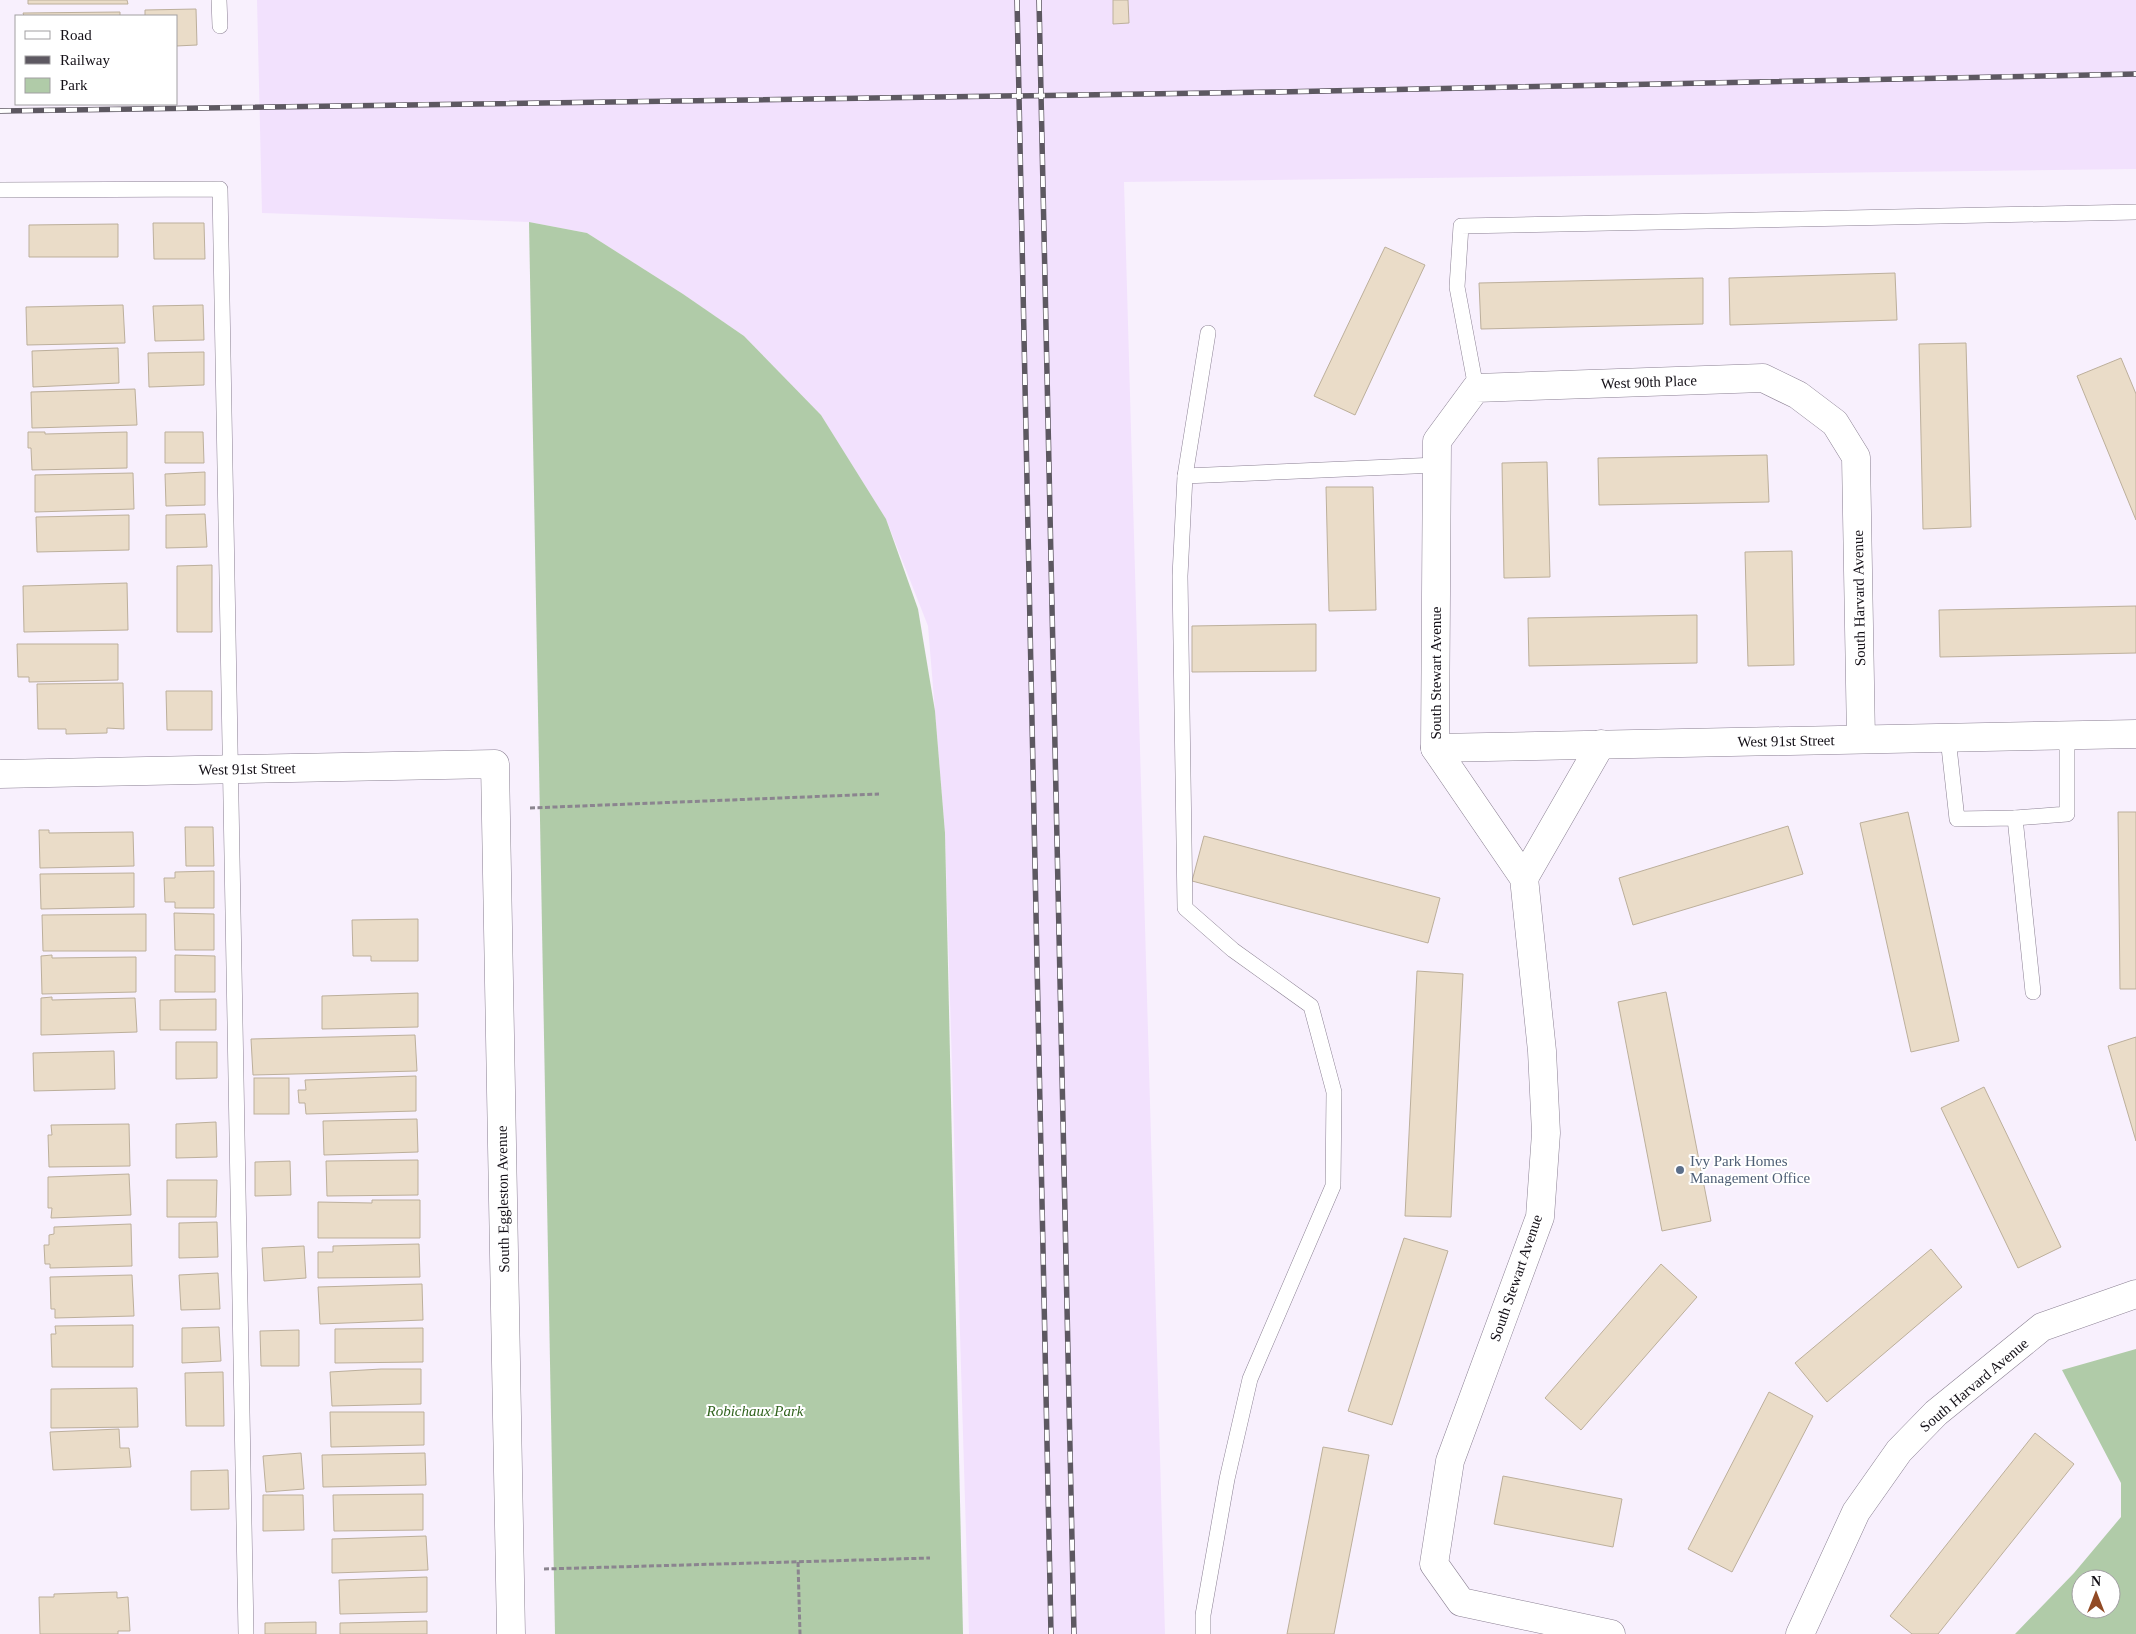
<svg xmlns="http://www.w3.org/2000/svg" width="2136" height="1634" font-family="Georgia,serif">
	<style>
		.built { fill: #f2e1fd }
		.green { fill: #b0cba8; fill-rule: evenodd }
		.building { fill: #eadcc8; stroke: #bcaf9b }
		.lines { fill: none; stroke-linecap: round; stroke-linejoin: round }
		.lane-casing { stroke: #8b8093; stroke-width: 16 }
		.street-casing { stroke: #8b8093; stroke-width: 29 }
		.path { stroke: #8b858f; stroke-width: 3; stroke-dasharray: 5 2.5; stroke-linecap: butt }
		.lane { stroke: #fff; stroke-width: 15 }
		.street { stroke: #fff; stroke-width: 28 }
		.rail-casing { stroke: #5d5861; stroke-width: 5.5 }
		.rail { stroke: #fff; stroke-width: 4; stroke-dasharray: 11; stroke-linecap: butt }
		.service-dot { fill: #5c6f8a; stroke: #fff; stroke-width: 2 }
		.labels { text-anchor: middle; stroke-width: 4; stroke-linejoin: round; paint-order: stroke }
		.street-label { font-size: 15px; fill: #130f16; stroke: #fff }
		.service-label { font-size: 15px; fill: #4e5e75; stroke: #fff; text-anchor: start }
		.park-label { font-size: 15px; font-style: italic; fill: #32641f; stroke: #fff }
	</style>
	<rect width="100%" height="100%" fill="#f8f0fd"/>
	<polygon class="built" points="257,0 2136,0 2136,169 1124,182 1165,1634 969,1634 945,833 928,626 886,519 821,415 744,336 683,294 587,233 529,222 262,213"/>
	<g class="green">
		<polygon points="529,222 587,233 683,294 744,336 821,415 886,519 918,609 935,711 945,833 963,1634 555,1634"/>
		<path d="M2136,1349v285h-121l59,-61 47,-56v-34l-59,-113zM2081,1579h30v30h-30z"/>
	</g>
	<g class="building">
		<polygon points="28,0 127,0 128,4 28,4"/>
		<polygon points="1113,0 1128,0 1129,23 1113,24"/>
		<polygon points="196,9 197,45 176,46 176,16 145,16 145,10"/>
		<polygon points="120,12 120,16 24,16 23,13"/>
		<polygon points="153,223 204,223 205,259 154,259"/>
		<polygon points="118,224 118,257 29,257 29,225"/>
		<polygon points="1385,247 1425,265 1355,415 1314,396"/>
		<polygon points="1895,273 1897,320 1730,325 1729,278"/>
		<polygon points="1703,278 1703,324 1481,329 1479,283"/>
		<polygon points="123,305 125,343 27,345 26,307"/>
		<polygon points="203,305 204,340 155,341 153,306"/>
		<polygon points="1966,343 1971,527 1923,529 1919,344"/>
		<polygon points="118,348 119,383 33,387 32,351"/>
		<polygon points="204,352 204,385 149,387 148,353"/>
		<polygon points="2121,358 2136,394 2136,520 2077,376"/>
		<polygon points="135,389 137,425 32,428 31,392"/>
		<polygon points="28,432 45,432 45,434 127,432 127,468 32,470 31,448 28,448"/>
		<polygon points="165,432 203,432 204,463 165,463"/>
		<polygon points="1767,455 1769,502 1599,505 1598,458"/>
		<polygon points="1547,462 1550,577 1504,578 1502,463"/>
		<polygon points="205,472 205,505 166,506 165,474"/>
		<polygon points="133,473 134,509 35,512 35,475"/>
		<polygon points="1326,487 1373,487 1376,610 1329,611"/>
		<polygon points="205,514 207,547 166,548 166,515"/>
		<polygon points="129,515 129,550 37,552 36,517"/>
		<polygon points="1792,551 1794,665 1748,666 1745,552"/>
		<polygon points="212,565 212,632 177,632 177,566"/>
		<polygon points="127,583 128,630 24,632 23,586"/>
		<polygon points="2136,606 2136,653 1940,657 1939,610"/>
		<polygon points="1697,615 1697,663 1529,666 1528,618"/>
		<polygon points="1316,624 1316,671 1192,672 1192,626"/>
		<polygon points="17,644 118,644 118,680 29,682 29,677 18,677"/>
		<polygon points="123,683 124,729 107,728 107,733 66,734 66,729 38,729 37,684"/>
		<polygon points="166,691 212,691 212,730 167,730"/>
		<polygon points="1908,812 1959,1041 1911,1052 1860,823"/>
		<polygon points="2118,812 2136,812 2136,989 2120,989"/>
		<polygon points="1788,826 1803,874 1633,925 1619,878"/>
		<polygon points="185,827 213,827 214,866 186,866"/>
		<polygon points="39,830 49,830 49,833 133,832 134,866 40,868"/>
		<polygon points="1204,836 1440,898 1428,943 1192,881"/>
		<polygon points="214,871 214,908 175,908 175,902 165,902 164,878 175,878 175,872"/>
		<polygon points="134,873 134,907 41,909 40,874"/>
		<polygon points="174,913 214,914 214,950 175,950"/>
		<polygon points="146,914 146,951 43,951 42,915"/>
		<polygon points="418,919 418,961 371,961 371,956 353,956 352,920"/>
		<polygon points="52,955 52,958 136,957 136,992 42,994 41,956"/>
		<polygon points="175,955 215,956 215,992 175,992"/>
		<polygon points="1417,971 1463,974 1451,1217 1405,1216"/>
		<polygon points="1666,992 1711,1221 1662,1231 1618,1002"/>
		<polygon points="418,993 418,1027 322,1029 322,996"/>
		<polygon points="52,997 52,1000 135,998 137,1032 41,1035 41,998"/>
		<polygon points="216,999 216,1030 160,1030 160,1000"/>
		<polygon points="415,1035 417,1071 253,1075 251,1039"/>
		<polygon points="2136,1037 2136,1141 2108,1046"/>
		<polygon points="176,1042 217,1042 217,1078 176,1079"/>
		<polygon points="114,1051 115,1089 34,1091 33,1053"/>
		<polygon points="416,1076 416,1111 306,1114 305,1103 299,1103 298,1090 306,1090 305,1080"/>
		<rect x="254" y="1078" width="35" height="36"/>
		<polygon points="1984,1087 2061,1247 2018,1268 1941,1108"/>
		<polygon points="417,1119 418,1152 324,1155 323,1121"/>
		<polygon points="216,1122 217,1157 176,1158 176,1124"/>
		<polygon points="129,1124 130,1166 49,1167 48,1135 52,1135 51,1125"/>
		<polygon points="418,1160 418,1195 327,1196 326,1161"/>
		<polygon points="290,1161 291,1195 255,1196 255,1162"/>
		<polygon points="129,1174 131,1215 51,1218 52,1208 48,1208 48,1177"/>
		<polygon points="167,1180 217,1180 216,1217 167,1217"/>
		<polygon points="372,1200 420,1200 420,1238 318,1238 318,1202 372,1203"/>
		<polygon points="217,1222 218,1257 179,1258 179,1223"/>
		<polygon points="131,1224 132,1266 50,1268 50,1264 45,1264 44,1245 49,1245 49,1235 54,1234 54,1227"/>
		<polygon points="1404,1238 1448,1251 1392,1425 1348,1411"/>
		<polygon points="419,1244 420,1277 318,1278 318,1252 333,1252 333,1246"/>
		<polygon points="304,1246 306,1278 264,1281 262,1248"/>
		<polygon points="1931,1249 1962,1287 1827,1402 1795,1363"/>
		<polygon points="1661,1264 1697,1297 1581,1430 1545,1398"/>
		<polygon points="218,1273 220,1309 181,1310 179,1275"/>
		<polygon points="132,1275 134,1316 55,1318 55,1309 51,1309 50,1277"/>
		<polygon points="422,1284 423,1320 320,1324 318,1287"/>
		<polygon points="133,1325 133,1367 52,1367 51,1334 56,1334 55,1326"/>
		<polygon points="219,1327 221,1361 182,1363 182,1328"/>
		<polygon points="423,1328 423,1362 335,1363 335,1329"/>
		<polygon points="299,1330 299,1366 261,1366 260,1331"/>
		<polygon points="381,1369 421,1369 421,1404 332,1406 330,1372"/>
		<polygon points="223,1372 224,1426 186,1426 185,1373"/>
		<polygon points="137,1388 138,1427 51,1428 51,1389"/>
		<polygon points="1769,1392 1813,1416 1732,1572 1688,1549"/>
		<polygon points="330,1412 424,1412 424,1445 331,1447"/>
		<polygon points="119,1429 120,1448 129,1448 131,1467 53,1470 50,1432"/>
		<polygon points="2035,1433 2074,1464 1938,1634 1912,1634 1890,1616"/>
		<polygon points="1323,1447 1369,1455 1334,1634 1287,1634"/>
		<polygon points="301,1453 304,1489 266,1492 263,1456"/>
		<polygon points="425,1453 426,1485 323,1487 322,1455"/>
		<polygon points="228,1470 229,1509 191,1510 191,1471"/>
		<polygon points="1503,1476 1622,1499 1613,1547 1494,1524"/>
		<polygon points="423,1494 423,1530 334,1531 333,1495"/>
		<polygon points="263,1495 303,1495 304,1530 263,1531"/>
		<polygon points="426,1536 428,1570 332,1573 332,1539"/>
		<polygon points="427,1577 427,1612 340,1614 339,1580"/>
		<polygon points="117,1592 117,1598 128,1597 130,1631 118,1631 118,1634 40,1634 39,1597 54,1597 54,1594"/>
		<polygon points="427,1621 427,1634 340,1634 340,1623"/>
		<polygon points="316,1622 316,1634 265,1634 265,1623"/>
	</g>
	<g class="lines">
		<defs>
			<g id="lane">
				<polyline points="219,0 220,26"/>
				<polyline points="0,190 220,189 246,1634"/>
				<polyline points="1476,388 1457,287 1461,226 2136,212"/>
				<polyline points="1185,476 1437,465"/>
				<polyline points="1948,738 1957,819 2015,818 2033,992"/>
				<polyline points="2015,818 2067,814 2067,735"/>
				<polyline points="1203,1634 1203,1615 1227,1479 1250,1379 1333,1186 1334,1092 1311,1006 1233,950 1185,908 1180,576 1185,476 1208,333"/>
			</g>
			<g id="street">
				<polyline points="1435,748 2136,734"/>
				<polyline points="0,774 495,764 511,1634"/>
				<polyline points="1524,878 1601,744"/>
				<polyline points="1611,1634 1461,1602 1434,1564 1450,1461 1540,1217 1546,1133 1542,1051 1524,878 1435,748 1437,441 1476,388 1763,378 1798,395 1835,423 1856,457 1861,739"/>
				<polyline points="1800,1634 1856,1512 1899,1451 1936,1413 2042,1327 2136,1294"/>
			</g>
		</defs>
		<use href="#lane" class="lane-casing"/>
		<use href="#street" class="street-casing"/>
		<g class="path">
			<polyline points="530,808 879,794"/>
			<polyline points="798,1562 800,1634"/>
			<polyline points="544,1569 930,1558"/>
		</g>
		<use href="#lane" class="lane"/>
		<use href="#street" class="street"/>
		<defs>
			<g id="rail">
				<polyline points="1017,0 1051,1634"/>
				<polyline points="1039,0 1074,1634"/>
				<polyline points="0,111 1278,92 2136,74"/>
			</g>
		</defs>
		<use href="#rail" class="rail-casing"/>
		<use href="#rail" class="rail"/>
	</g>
	<circle class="service-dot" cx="1680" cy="1170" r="5"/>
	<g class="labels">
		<g class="street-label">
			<text transform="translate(1649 382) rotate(-2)" y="5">West 90th Place</text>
			<text transform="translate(1859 598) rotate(-91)" y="5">South Harvard Avenue</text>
			<text transform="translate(1436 673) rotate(-90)" y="5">South Stewart Avenue</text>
			<text transform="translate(1786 741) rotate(-1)" y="5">West 91st Street</text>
			<text transform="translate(247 769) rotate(-1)" y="5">West 91st Street</text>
			<text transform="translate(503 1199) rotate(-91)" y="5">South Eggleston Avenue</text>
			<text transform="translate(1516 1278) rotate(-71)" y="5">South Stewart Avenue</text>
			<text transform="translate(1974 1385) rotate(-40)" y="5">South Harvard Avenue</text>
		</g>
		<g class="service-label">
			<text x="1690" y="1166">Ivy Park Homes<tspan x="1690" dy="17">Management Office</tspan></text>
		</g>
		<g class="park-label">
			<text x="755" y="1416">Robichaux Park</text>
		</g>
	</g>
	<rect x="15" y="15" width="162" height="90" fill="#ffffff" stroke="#a19fa2"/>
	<rect x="25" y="31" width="25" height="8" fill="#ffffff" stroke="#a19fa2"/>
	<text x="60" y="40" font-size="15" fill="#130f16">Road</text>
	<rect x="25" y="56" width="25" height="8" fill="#5d5861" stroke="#a19fa2"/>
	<text x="60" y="65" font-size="15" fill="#130f16">Railway</text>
	<rect x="25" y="78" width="25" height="15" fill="#b0cba8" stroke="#a19fa2"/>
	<text x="60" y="90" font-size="15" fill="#130f16">Park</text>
	<g transform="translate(2096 1594)"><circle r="24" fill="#ffffff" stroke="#a19fa2"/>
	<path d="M0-4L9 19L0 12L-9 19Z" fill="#914a25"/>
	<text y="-8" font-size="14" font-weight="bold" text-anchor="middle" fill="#130f16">N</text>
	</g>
</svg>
